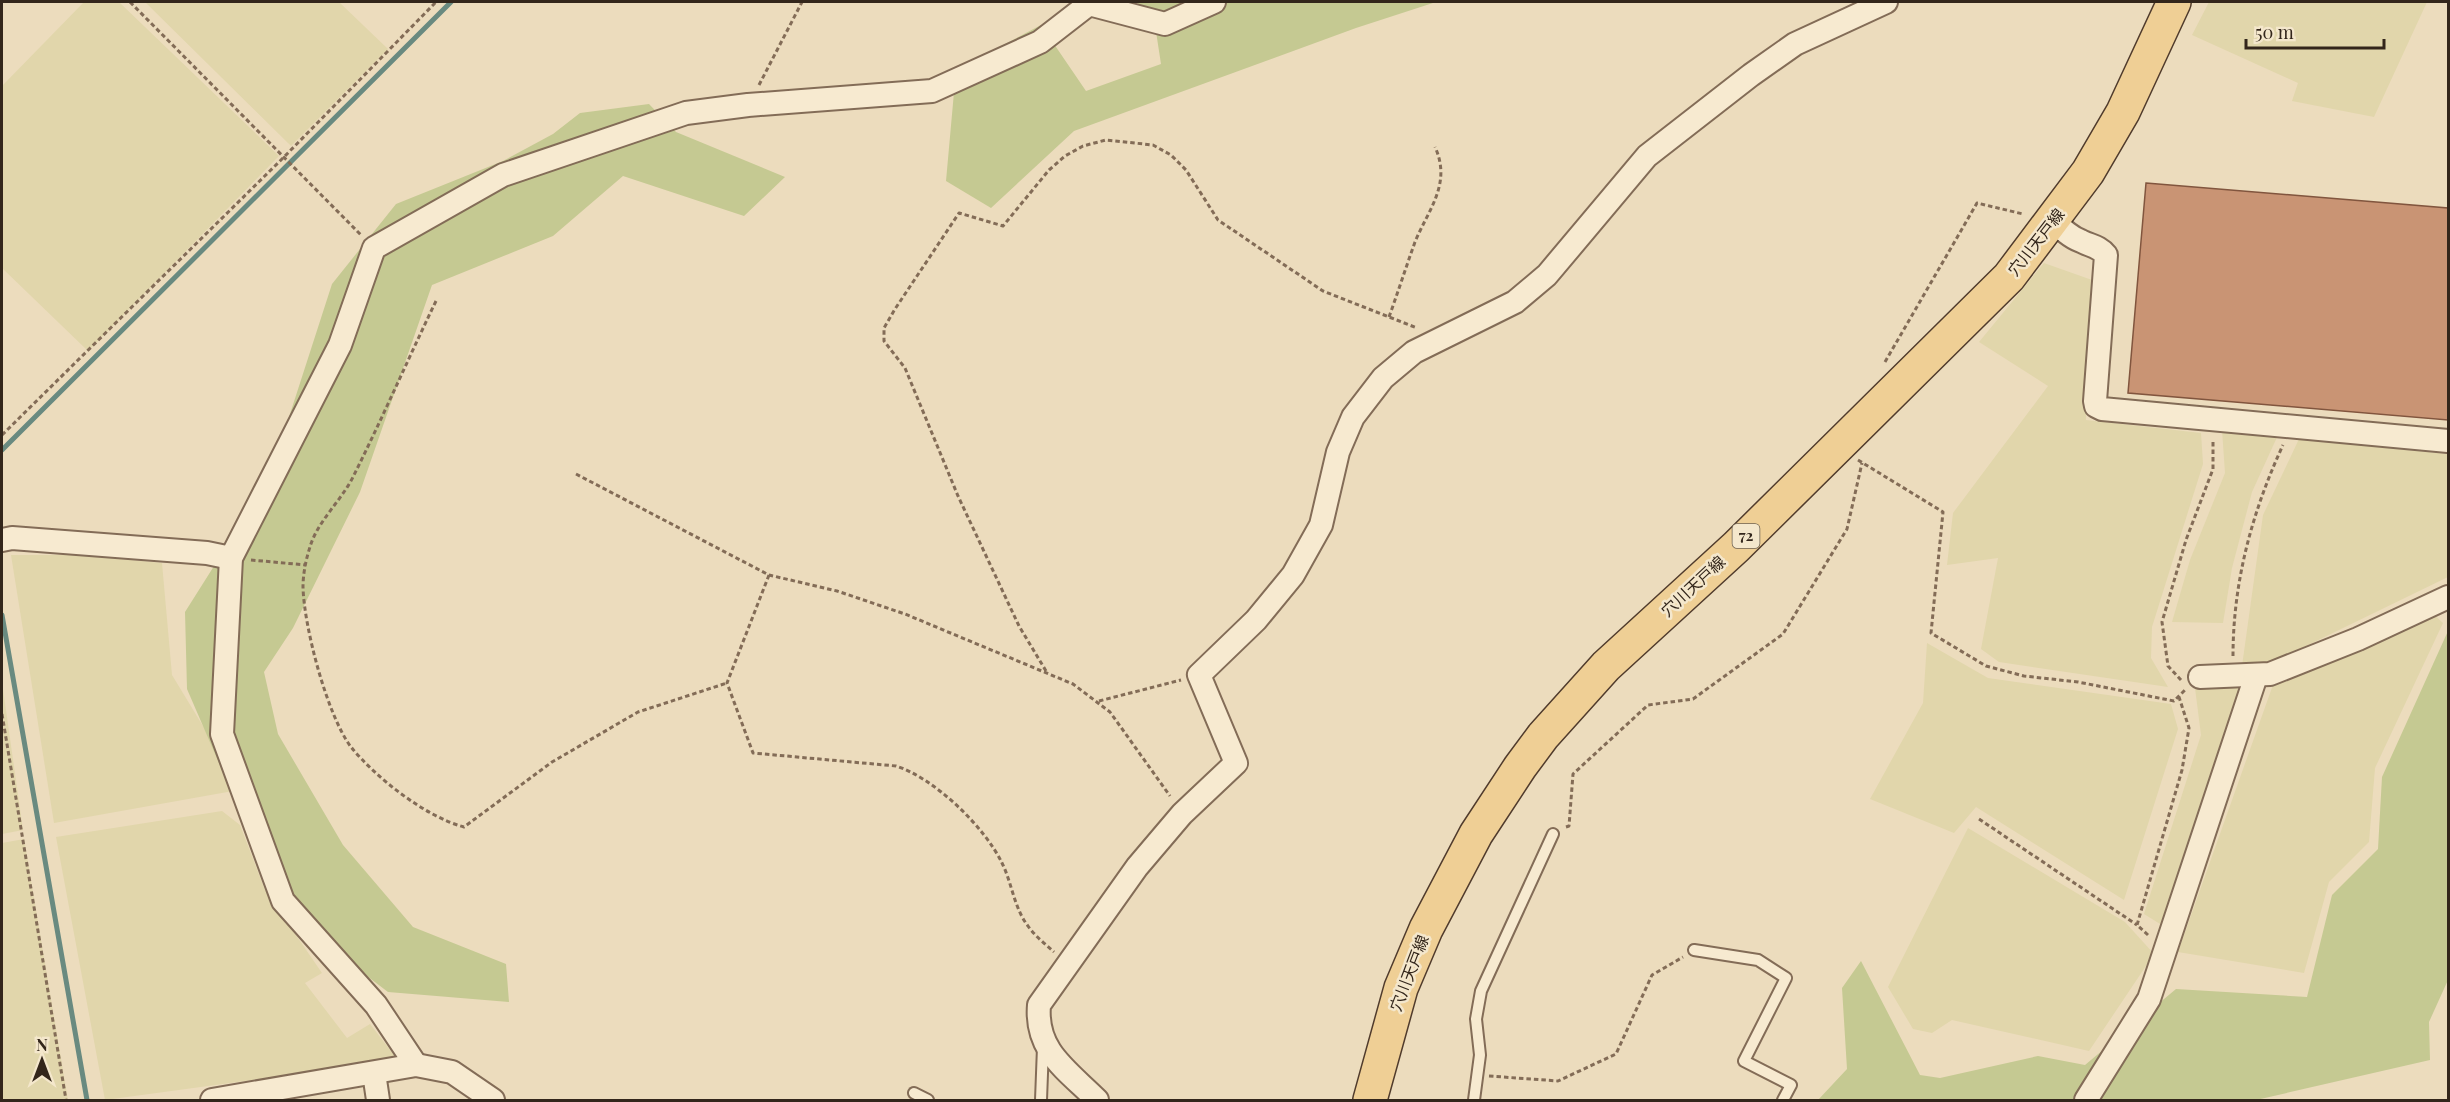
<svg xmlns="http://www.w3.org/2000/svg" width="2450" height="1102" font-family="'Playfair Display','Noto Sans JP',serif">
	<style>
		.farmland { fill: #e1d6ab }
		.green { fill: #c5c992 }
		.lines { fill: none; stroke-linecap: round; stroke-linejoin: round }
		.stream { stroke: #698a80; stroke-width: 5 }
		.building { fill: #c99474; stroke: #81553e; stroke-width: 1.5 }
		.service-casing { stroke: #836c57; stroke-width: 14 }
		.minor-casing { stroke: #836c57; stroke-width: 26 }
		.primary-casing { stroke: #503b2c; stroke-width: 36 }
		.path { stroke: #836c57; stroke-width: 3; stroke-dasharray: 4.5 3; stroke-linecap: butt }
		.service { stroke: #f7ead0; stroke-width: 10 }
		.minor { stroke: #f7ead0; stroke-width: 22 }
		.primary { stroke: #efcf95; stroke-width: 33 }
		.labels { text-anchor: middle; stroke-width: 5; stroke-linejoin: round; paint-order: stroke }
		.shield { fill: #f4e7cc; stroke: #6d6050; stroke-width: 1.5 }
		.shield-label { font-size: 15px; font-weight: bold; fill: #33261b }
		.street-label { font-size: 16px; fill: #33261b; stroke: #f4e7cc }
	</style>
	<rect width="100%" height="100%" fill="#ecdcbd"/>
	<g class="farmland">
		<polygon points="84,2 119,2 279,156 88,351 2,268 2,86"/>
		<polygon points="145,2 339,2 388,49 291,146"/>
		<polygon points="2209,2 2427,2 2374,117 2292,101 2298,83 2192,35"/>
		<polygon points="2044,263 2092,280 2086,420 2201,433 2203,464 2152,627 2151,658 2168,687 1999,662 1981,649 1998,558 1947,565 1953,513 2048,386 1979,342"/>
		<polygon points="2222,430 2278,435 2252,492 2232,568 2223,623 2172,622 2190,560 2225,473"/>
		<polygon points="2299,439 2448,454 2448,577 2265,666 2242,666 2263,515"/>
		<polygon points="11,555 79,555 162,563 172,675 209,736 233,791 54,823"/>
		<polygon points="2432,613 2443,623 2375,768 2369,842 2329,882 2304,973 2178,952 2274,682"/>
		<polygon points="1927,643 1988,678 2171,704 2178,729 2124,900 1976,807 1954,833 1870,799 1923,703"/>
		<polygon points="2,682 23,830 2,834"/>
		<polygon points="2245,684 2165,927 2144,914 2201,735 2195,688"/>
		<polygon points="222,811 240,825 265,890 322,973 305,983 347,1038 370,1024 398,1060 105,1100 56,837"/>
		<polygon points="1968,828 2125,922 2154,954 2089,1051 1952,1020 1932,1033 1913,1029 1888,987"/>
		<polygon points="24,839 68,1100 2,1100 2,843"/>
	</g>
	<g class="green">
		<polygon points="1135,2 1436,2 1356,28 1074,131 991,208 946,181 956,70 1041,25 1086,91 1161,64 1153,12"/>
		<polygon points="649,104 676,132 785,177 744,216 623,176 553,236 432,285 360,492 293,628 264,672 278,734 343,845 413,927 506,964 509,1002 388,992 313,935 241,814 187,689 185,612 269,479 332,284 396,204 503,161 553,134 580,113"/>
		<polygon points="2448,631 2448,980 2429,1022 2430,1060 2256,1100 1818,1100 1847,1069 1842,988 1861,961 1920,1075 1940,1078 2038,1056 2085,1065 2176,989 2307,997 2332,895 2378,849 2382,777"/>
	</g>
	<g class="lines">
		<g class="stream">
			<polyline points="2,450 451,2"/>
			<polyline points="2,615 87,1100"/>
		</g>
	</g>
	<polygon class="building" points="2146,183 2448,208 2448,420 2128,393"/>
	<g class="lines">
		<defs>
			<g id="service">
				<polyline points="1694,950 1758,960 1786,978 1744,1061 1791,1085 1783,1100"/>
				<polyline points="914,1093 928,1100"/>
				<polyline points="1041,1100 1043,1047"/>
				<polyline points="1474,1100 1480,1055 1476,1019 1481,991 1553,834"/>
			</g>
			<g id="minor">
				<path d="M2054,221c8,8 16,16 27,20 9,5 18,5 25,14l-11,146 1,5 6,3 346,32"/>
				<polyline points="2,540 12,538 207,553 231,558"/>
				<polyline points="2200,677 2270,674 2358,639 2448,597"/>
				<polyline points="416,1065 376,1005 283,901 222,734 231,558 340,345 374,248 503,175 686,113 748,105 932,91 1040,42 1089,4 1165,24 1214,2"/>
				<polyline points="374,1073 378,1100"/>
				<polyline points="212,1100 416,1065 452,1072 493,1100"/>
				<path d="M1097,1100c-30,-30 -62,-49 -58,-95l98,-138 45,-53 54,-51 -37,-88 57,-55 37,-45 28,-50 17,-73 15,-35 30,-39 31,-26 101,-50 32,-27 100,-119 104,-81 44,-31 91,-42"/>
				<polyline points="2086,1100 2149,999 2256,676"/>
			</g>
			<polyline id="primary" points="1370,1100 1401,988 1426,929 1476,834 1520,767 1543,736 1606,666 1736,547 2009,277 2088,172 2123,112 2174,2"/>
		</defs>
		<use href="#service" class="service-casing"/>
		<use href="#minor" class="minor-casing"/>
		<use href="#primary" class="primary-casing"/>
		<g class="path">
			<polyline points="130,2 361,235"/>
			<polyline points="759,85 802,2"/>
			<path d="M436,301c-28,58 -54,118 -83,176 -12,24 -36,45 -43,70 -4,12 -7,27 -7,40 1,40 24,128 48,160 25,31 75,70 113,80l88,-65 86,-50 89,-29"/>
			<path d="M1389,317c9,-25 17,-50 26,-75 13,-32 37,-58 20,-95"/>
			<polyline points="1885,362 1977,203 2023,214"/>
			<polyline points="2,435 284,157 436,2"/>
			<polyline points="1858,460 1943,512 1931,633 1986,666 2024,676 2078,682 2174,701 2185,690"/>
			<polyline points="576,474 769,575 837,591 905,614 1073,684 1110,712 1170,796"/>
			<polyline points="251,560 306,565"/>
			<path d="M769,575l-42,108 26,70 143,13c38,12 88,60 106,97 10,20 12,45 26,63 7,10 17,18 26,26"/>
			<path d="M2233,656c0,-74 19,-144 50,-211"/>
			<polyline points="1046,671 1019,626 958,496 905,368 884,341 884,328 895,309 959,213 1003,226 1049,170 1065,156 1083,146 1106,140 1153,145 1171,155 1186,170 1218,220 1323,291 1417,328"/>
			<polyline points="2181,680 2168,666 2162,622 2186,540 2213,469 2213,440"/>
			<polyline points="1099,701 1181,680"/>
			<polyline points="2,714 66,1100"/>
			<polyline points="1979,819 2137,925"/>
			<polyline points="1566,827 1569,826 1573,774 1648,705 1693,699 1783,634 1847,529 1862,463"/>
			<polyline points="2148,935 2137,925 2182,770 2189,728 2179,697"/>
			<polyline points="1489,1076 1558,1081 1616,1054 1652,975 1683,957"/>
		</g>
		<use href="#service" class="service"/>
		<use href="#minor" class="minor"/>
		<use href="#primary" class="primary"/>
	</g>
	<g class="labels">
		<rect class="shield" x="1732.5" y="524" width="27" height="24" rx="4.5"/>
		<g class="shield-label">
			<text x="1746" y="541">72</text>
		</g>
		<g class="street-label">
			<text transform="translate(2036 242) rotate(-52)" y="6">穴川天戸線</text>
			<text transform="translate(1693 586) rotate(-43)" y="6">穴川天戸線</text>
			<text transform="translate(1409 973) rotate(-69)" y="6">穴川天戸線</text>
		</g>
	</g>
	<rect width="2450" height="1102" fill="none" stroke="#33261b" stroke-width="6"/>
	<g transform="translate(42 1060)" stroke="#f4e7cc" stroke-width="4.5" paint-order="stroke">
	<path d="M0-4.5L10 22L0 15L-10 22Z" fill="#33261b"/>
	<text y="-9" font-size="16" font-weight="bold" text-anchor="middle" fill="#33261b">N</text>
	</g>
	<path d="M2246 39v9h138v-9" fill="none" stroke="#33261b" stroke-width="3"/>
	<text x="2255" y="39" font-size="18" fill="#33261b" stroke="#f4e7cc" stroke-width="4.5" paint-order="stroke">50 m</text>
</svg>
